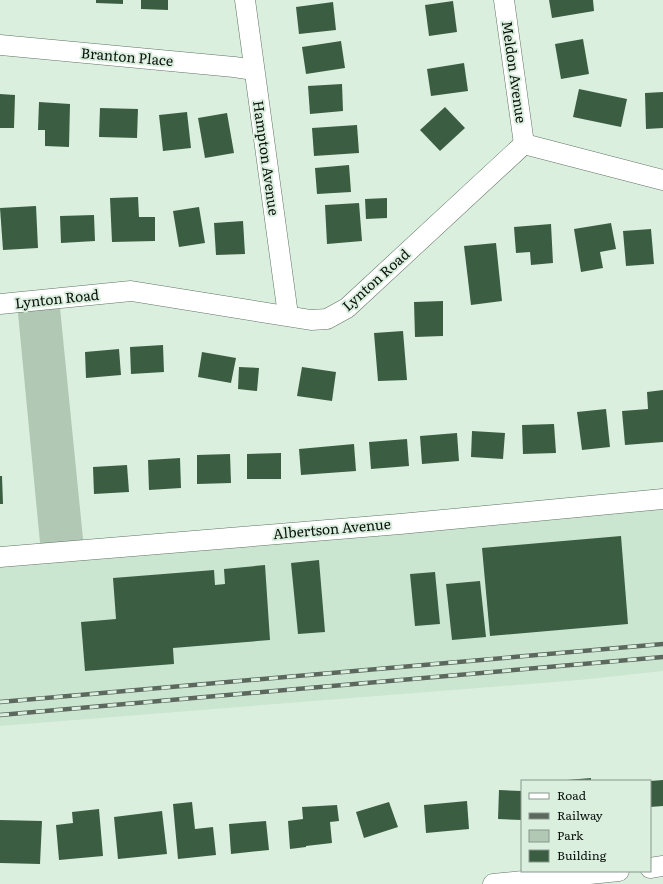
<svg xmlns="http://www.w3.org/2000/svg" width="663" height="884" font-family="Literata,serif">
	<style>
		.built { fill: #cbe6d0 }
		.green { fill: #b1c8b5 }
		.building { fill: #3b5e43 }
		.lines { fill: none; stroke-linecap: round; stroke-linejoin: round }
		.street-casing { stroke: #617364; stroke-width: 21 }
		.street { stroke: #fff; stroke-width: 20 }
		.rail-casing { stroke: #5c685e; stroke-width: 4.5 }
		.rail { stroke: #dbefdf; stroke-width: 3; stroke-dasharray: 9; stroke-linecap: butt }
		.labels { text-anchor: middle; stroke-width: 4; stroke-linejoin: round; paint-order: stroke }
		.street-label { font-size: 14px; fill: #0b120c; stroke: #dbefdf }
	</style>
	<rect width="100%" height="100%" fill="#dbefdf"/>
	<polygon class="built" points="663,499 663,671 580,680 0,726 0,557"/>
	<polygon class="green" points="59,298 84,549 41,553 17,303"/>
	<g class="building">
		<polygon points="96,0 123,0 123,4 96,3"/>
		<polygon points="141,0 168,0 168,10 141,9"/>
		<polygon points="549,0 593,0 594,11 552,18"/>
		<polygon points="453,1 457,32 429,36 425,5"/>
		<polygon points="333,2 336,30 299,34 296,7"/>
		<polygon points="583,39 589,74 561,79 555,44"/>
		<polygon points="341,41 345,68 306,74 302,47"/>
		<polygon points="464,63 468,91 431,96 427,69"/>
		<polygon points="342,84 343,111 310,114 308,86"/>
		<polygon points="579,89 627,99 621,127 573,117"/>
		<polygon points="663,92 663,128 646,129 645,93"/>
		<polygon points="0,94 15,95 14,128 0,128"/>
		<polygon points="39,102 70,104 69,147 45,146 45,130 38,130"/>
		<polygon points="445,107 465,128 440,151 420,130"/>
		<polygon points="100,108 138,109 137,138 99,137"/>
		<polygon points="187,112 191,148 163,151 159,115"/>
		<polygon points="227,113 234,153 205,158 198,118"/>
		<polygon points="357,125 359,153 314,156 312,128"/>
		<polygon points="349,165 351,192 317,194 315,168"/>
		<polygon points="138,197 139,217 155,217 155,241 112,242 110,198"/>
		<polygon points="387,198 387,218 366,219 365,199"/>
		<polygon points="359,203 362,241 327,244 325,205"/>
		<polygon points="36,206 38,248 3,250 0,208"/>
		<polygon points="199,207 205,243 179,247 173,211"/>
		<polygon points="94,215 95,241 61,243 60,216"/>
		<polygon points="243,221 245,254 216,255 214,223"/>
		<polygon points="611,223 616,249 600,252 603,268 581,272 574,229"/>
		<polygon points="551,224 553,263 531,265 530,252 516,253 514,227"/>
		<polygon points="651,229 654,264 626,266 623,231"/>
		<polygon points="496,243 502,301 471,305 464,246"/>
		<polygon points="443,301 443,336 415,337 414,302"/>
		<polygon points="403,331 407,380 378,381 374,333"/>
		<polygon points="163,345 164,372 131,374 130,347"/>
		<polygon points="119,349 121,375 86,378 85,352"/>
		<polygon points="202,352 236,358 231,383 198,377"/>
		<polygon points="239,367 259,368 257,391 238,389"/>
		<polygon points="302,367 336,372 332,401 297,396"/>
		<polygon points="663,390 663,442 625,445 622,411 648,409 647,392"/>
		<polygon points="606,409 610,447 582,450 577,412"/>
		<polygon points="554,424 556,453 523,454 522,425"/>
		<polygon points="472,431 505,433 503,459 471,457"/>
		<polygon points="457,433 459,461 422,464 420,436"/>
		<polygon points="407,439 409,466 371,469 369,442"/>
		<polygon points="354,444 356,471 301,475 299,449"/>
		<polygon points="281,453 281,479 247,479 247,454"/>
		<polygon points="230,454 231,483 197,484 197,455"/>
		<polygon points="180,458 181,488 149,490 148,460"/>
		<polygon points="127,465 129,492 94,494 93,467"/>
		<polygon points="0,476 2,476 3,504 0,504"/>
		<polygon points="621,536 628,624 490,636 482,548"/>
		<polygon points="319,560 325,632 298,634 291,563"/>
		<polygon points="265,565 270,640 173,648 174,664 85,671 81,622 116,619 113,578 214,570 215,585 225,584 224,569"/>
		<polygon points="435,572 440,624 415,626 410,574"/>
		<polygon points="480,581 486,637 452,640 446,584"/>
		<polygon points="591,778 591,781 567,781 567,780"/>
		<polygon points="663,780 663,806 650,807 650,781"/>
		<polygon points="499,790 522,791 522,820 498,819"/>
		<polygon points="467,801 469,829 426,833 424,805"/>
		<polygon points="192,802 195,829 213,827 216,855 178,859 173,804"/>
		<polygon points="389,802 398,827 364,838 356,812"/>
		<polygon points="337,805 339,821 330,822 332,843 306,846 306,847 290,849 288,821 303,819 302,807"/>
		<polygon points="99,809 103,856 59,860 56,825 73,823 72,812"/>
		<polygon points="162,811 167,854 118,859 114,817"/>
		<polygon points="0,820 42,821 40,864 0,863"/>
		<polygon points="266,821 269,850 231,854 229,824"/>
	</g>
	<g class="lines">
		<defs>
			<g id="street">
				<polyline points="245,0 288,315"/>
				<polyline points="504,0 524,144"/>
				<polyline points="0,45 234,67 254,70"/>
				<polyline points="524,144 663,180"/>
				<polyline points="0,304 131,291 311,320 327,319 347,308 524,144"/>
				<polyline points="0,557 400,524 663,499"/>
				<polyline points="650,868 663,866"/>
				<polyline points="493,884 619,871"/>
			</g>
		</defs>
		<use href="#street" class="street-casing"/>
		<use href="#street" class="street"/>
		<defs>
			<g id="rail">
				<polyline points="0,702 663,644"/>
				<polyline points="0,715 663,657"/>
			</g>
		</defs>
		<use href="#rail" class="rail-casing"/>
		<use href="#rail" class="rail"/>
	</g>
	<g class="labels">
		<g class="street-label">
			<text transform="translate(127 57) rotate(5)" y="5">Branton Place</text>
			<text transform="translate(514 72) rotate(82)" y="5">Meldon Avenue</text>
			<text transform="translate(266 158) rotate(82)" y="5">Hampton Avenue</text>
			<text transform="translate(376 280) rotate(-42)" y="5">Lynton Road</text>
			<text transform="translate(57 299) rotate(-6)" y="5">Lynton Road</text>
			<text transform="translate(332 529) rotate(-5)" y="5">Albertson Avenue</text>
		</g>
	</g>
	<rect x="521" y="780" width="130" height="92" fill="#dbefdf" stroke="#88978b"/>
	<rect x="529" y="793" width="20" height="6" fill="#ffffff" stroke="#88978b"/>
	<text x="557" y="800" font-size="12" fill="#0b120c">Road</text>
	<rect x="529" y="813" width="20" height="6" fill="#5c685e" stroke="#88978b"/>
	<text x="557" y="820" font-size="12" fill="#0b120c">Railway</text>
	<rect x="529" y="830" width="20" height="12" fill="#b1c8b5" stroke="#88978b"/>
	<text x="557" y="840" font-size="12" fill="#0b120c">Park</text>
	<rect x="529" y="850" width="20" height="12" fill="#3b5e43" stroke="#88978b"/>
	<text x="557" y="860" font-size="12" fill="#0b120c">Building</text>
</svg>
